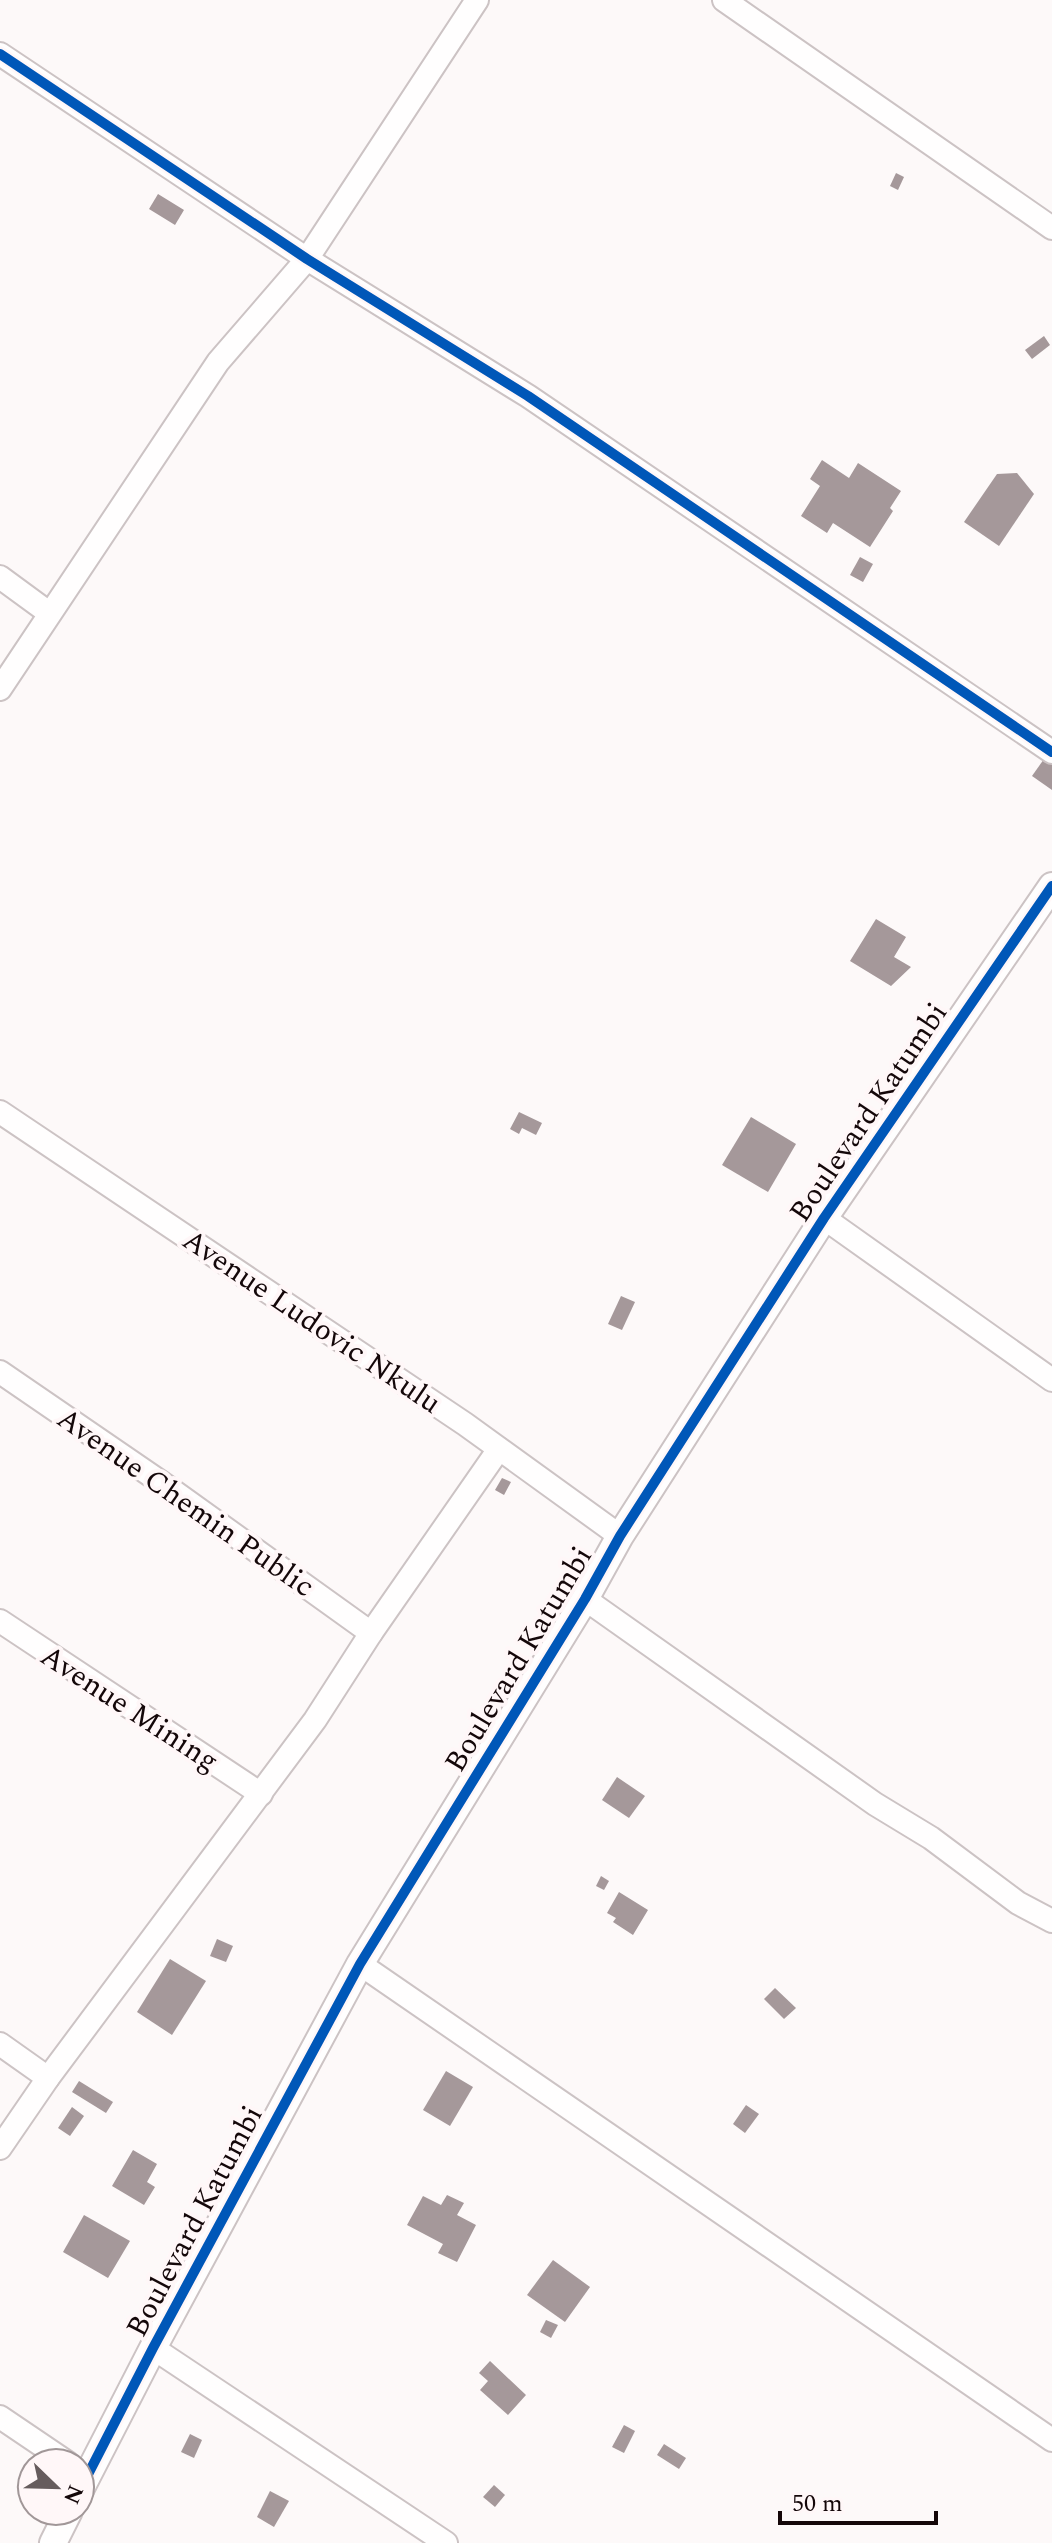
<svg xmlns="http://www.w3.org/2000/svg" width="1052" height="2543" font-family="Spectral,serif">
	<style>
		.building { fill: #a5989a }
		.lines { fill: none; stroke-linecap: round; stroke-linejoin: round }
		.minor-casing { stroke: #ccc3c4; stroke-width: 26 }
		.tertiary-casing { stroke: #ccc3c4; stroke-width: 30 }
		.minor { stroke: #fffefe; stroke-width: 22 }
		.tertiary { stroke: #fffefe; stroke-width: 26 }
		.cycleway-casing { stroke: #fff7f8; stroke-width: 15 }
		.cycleway { stroke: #0057b8; stroke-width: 10 }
		.labels { text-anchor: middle; stroke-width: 8; stroke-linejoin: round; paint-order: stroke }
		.street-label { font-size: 30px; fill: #140709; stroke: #fff7f8 }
	</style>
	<rect width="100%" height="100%" fill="#fdf9f9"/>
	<g class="building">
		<polygon points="896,173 904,177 898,190 890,186"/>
		<polygon points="158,194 184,210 175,225 149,209"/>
		<polygon points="1044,336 1050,345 1032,359 1025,350"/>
		<polygon points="822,460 849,478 858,463 901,491 890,508 893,511 870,547 833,523 827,533 801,516 820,486 810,479"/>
		<polygon points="1017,473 1034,494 999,546 964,522 997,474"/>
		<polygon points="860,557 873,564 863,582 850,575"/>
		<polygon points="1044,759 1052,764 1052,790 1032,776"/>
		<polygon points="876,919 906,937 894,957 911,967 891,986 850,961"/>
		<polygon points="519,1112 542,1123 536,1135 522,1128 519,1134 510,1129"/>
		<polygon points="751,1117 796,1144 768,1192 722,1165"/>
		<polygon points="621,1296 635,1302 622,1330 608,1324"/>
		<polygon points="502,1478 511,1482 504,1495 495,1490"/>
		<polygon points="617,1777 645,1796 629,1818 602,1800"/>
		<polygon points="601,1876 609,1881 604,1890 596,1886"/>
		<polygon points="619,1892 648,1910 633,1935 613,1922 616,1918 607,1913"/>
		<polygon points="217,1939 233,1946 226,1962 210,1956"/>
		<polygon points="170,1959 206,1981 172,2035 137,2012"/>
		<polygon points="775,1988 796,2008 784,2019 764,1999"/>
		<polygon points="446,2071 473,2087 450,2126 423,2110"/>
		<polygon points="79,2081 113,2102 106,2113 72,2092"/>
		<polygon points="746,2105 759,2114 745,2133 733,2124"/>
		<polygon points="72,2107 84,2116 70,2136 58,2128"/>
		<polygon points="133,2150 157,2164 147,2182 155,2187 144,2205 112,2186"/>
		<polygon points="447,2195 464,2203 457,2215 476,2225 457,2262 438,2253 443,2244 407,2225 423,2196 441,2205"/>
		<polygon points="84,2215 130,2241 108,2278 63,2252"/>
		<polygon points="553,2260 590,2287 565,2322 527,2295"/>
		<polygon points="546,2320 558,2325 551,2338 540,2332"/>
		<polygon points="490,2361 526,2395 508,2415 480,2390 488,2381 479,2373"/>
		<polygon points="624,2425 635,2431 624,2453 612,2447"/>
		<polygon points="190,2434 202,2440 194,2458 181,2452"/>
		<polygon points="664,2444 686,2458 679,2469 657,2455"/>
		<polygon points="494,2485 505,2495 495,2507 483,2497"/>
		<polygon points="270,2491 289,2501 274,2527 257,2517"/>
	</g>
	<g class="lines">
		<defs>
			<g id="minor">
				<polyline points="724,0 1052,228"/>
				<polyline points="0,54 307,259 528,396 1052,752"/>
				<polyline points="0,577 49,613"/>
				<polyline points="0,689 218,362 307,259 477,0"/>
				<polyline points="0,1112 465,1424 620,1536"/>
				<polyline points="824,1218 1052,1380"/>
				<polyline points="0,1372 162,1483 371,1633"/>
				<polyline points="585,1599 875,1804 931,1838 1018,1903 1052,1921"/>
				<polyline points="0,1621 261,1794"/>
				<polyline points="360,1964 1052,2440"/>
				<polyline points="0,2044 48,2078"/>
				<polyline points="0,2148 48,2078 315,1720 371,1633 499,1449"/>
				<polyline points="153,2348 446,2543"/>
				<polyline points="0,2417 68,2463"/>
			</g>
			<g id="tertiary">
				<polyline points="80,2490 153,2348 360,1964 585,1599 620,1536 824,1218 1052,886"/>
				<polyline points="53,2543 69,2511"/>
			</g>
		</defs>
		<use href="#minor" class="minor-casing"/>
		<use href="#tertiary" class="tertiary-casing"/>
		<use href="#minor" class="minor"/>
		<use href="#tertiary" class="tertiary"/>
		<defs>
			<g id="cycleway">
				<polyline points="0,54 307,259 528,396 1052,752"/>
				<polyline points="80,2490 153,2348 360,1964 585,1599 620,1536 824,1218 1052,886"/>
			</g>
		</defs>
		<use href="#cycleway" class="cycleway-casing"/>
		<use href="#cycleway" class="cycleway"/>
	</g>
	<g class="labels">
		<g class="street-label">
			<text transform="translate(868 1112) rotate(-56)" y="10">Boulevard Katumbi</text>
			<text transform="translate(312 1321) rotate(34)" y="10">Avenue Ludovic Nkulu</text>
			<text transform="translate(186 1502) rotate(35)" y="10">Avenue Chemin Public</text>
			<text transform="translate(518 1659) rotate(-59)" y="10">Boulevard Katumbi</text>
			<text transform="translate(130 1708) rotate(33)" y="10">Avenue Mining</text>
			<text transform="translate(194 2221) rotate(-62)" y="10">Boulevard Katumbi</text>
		</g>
	</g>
	<g transform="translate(56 2487) rotate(113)"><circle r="38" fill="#fff7f8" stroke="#a19798" stroke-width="2"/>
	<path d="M0-6L14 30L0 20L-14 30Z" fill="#665c5d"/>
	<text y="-12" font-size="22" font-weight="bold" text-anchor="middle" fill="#140709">N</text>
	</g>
	<path d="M780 2511v12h156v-12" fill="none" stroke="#140709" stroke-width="4"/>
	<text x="792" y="2511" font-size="24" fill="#140709" stroke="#fff7f8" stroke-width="6" paint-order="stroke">50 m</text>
</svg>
